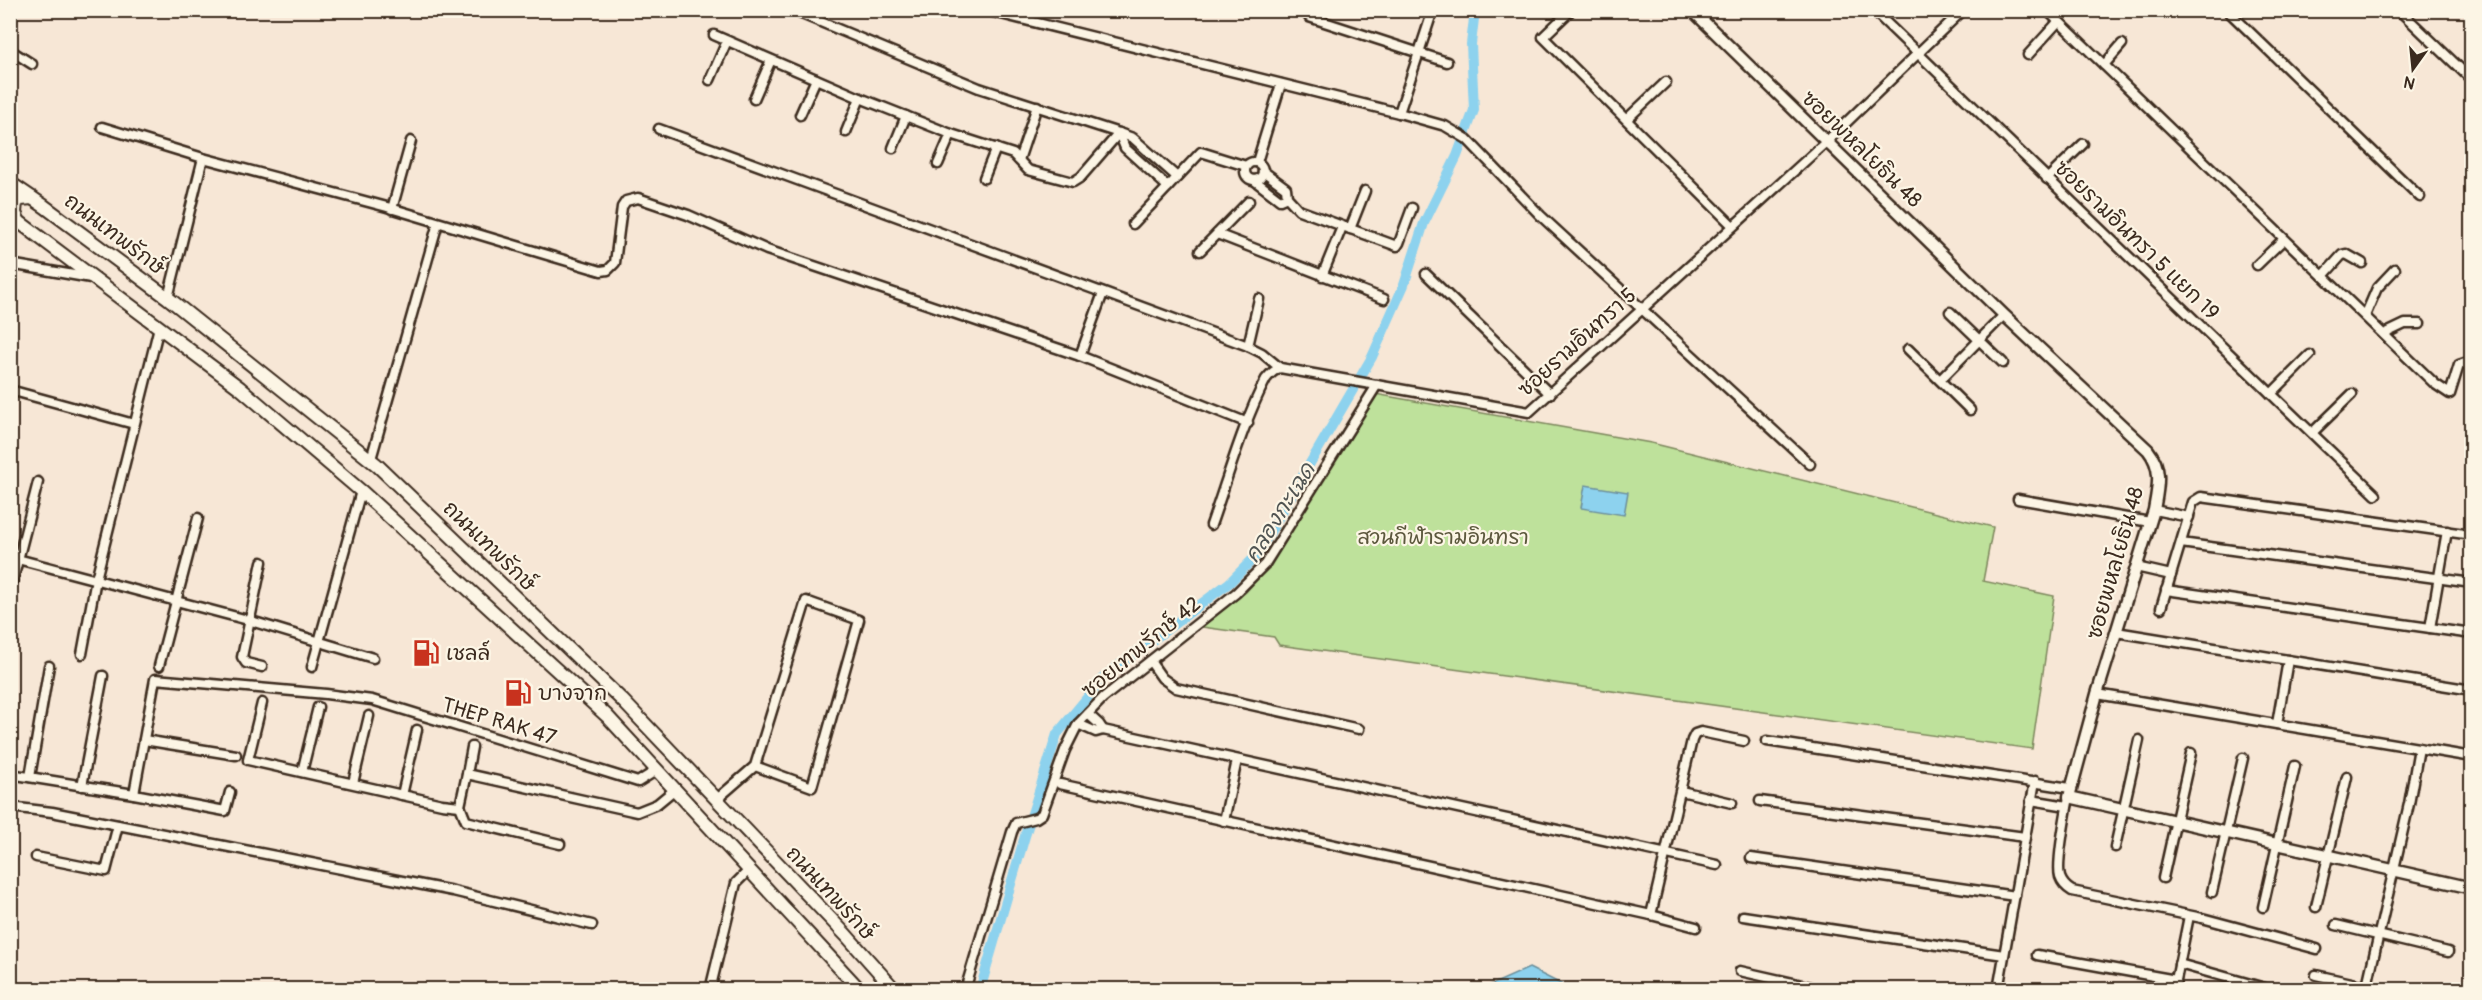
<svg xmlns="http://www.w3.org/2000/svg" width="2482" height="1000" font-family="Pangolin,'Playpen Sans Thai',sans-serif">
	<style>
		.green { fill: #bee19b; stroke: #7c865c; stroke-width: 1.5 }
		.water { fill: #8dd2ee; stroke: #6c8f9b; stroke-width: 1.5 }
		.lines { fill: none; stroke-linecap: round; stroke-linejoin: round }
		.canal { stroke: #8dd2ee; stroke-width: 10 }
		.minor-casing { stroke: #3b2a1e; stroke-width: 13 }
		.tertiary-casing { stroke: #3b2a1e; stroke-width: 15 }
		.secondary-casing { stroke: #3b2a1e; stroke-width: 16 }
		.minor { stroke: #fcf5e5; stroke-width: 8 }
		.tertiary { stroke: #fcf5e5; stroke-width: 10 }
		.secondary { stroke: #fcf5e5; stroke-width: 12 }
		.labels { text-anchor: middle; stroke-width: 4.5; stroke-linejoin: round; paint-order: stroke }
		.street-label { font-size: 21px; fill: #3b2a1e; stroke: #fcf5e5 }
		.park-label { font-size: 21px; fill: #5c583d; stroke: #fcf5e5 }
		.poi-label { font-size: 21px; fill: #3b2a1e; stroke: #fcf5e5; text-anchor: start }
		.water-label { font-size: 22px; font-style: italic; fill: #505452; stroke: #fcf5e5 }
	</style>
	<rect width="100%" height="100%" fill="#f7e7d6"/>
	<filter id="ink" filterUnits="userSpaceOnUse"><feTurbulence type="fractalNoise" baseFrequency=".0167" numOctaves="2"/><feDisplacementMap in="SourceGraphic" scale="12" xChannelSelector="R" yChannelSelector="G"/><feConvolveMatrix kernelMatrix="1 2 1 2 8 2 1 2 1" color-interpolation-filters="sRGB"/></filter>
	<g filter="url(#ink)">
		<polygon class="green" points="1375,394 1651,443 1993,527 1983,581 2054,596 2032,749 1279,645 1274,637 1202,627 1246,592 1268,567"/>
		<g class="water">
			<polygon points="1585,485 1628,492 1624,515 1581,508"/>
			<polygon points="1529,968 1571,989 1482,989"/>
		</g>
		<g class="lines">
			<polyline class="canal" points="980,990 1025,836 1057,734 1106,675 1229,583 1256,556 1372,357 1404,285 1424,223 1457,156 1474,110 1471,44 1475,10"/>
			<defs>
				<g id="minor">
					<polyline points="985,10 1399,113 1445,126 1467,139 1541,216 1810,464"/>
					<polyline points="1571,10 1543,37 1732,225"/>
					<polyline points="1873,10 2376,495"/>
					<polyline points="2047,10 2435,384 2450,394 2459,365 2465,363 2472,364"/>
					<polyline points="2227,10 2420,197"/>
					<polyline points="2399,10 2472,80"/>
					<polyline points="1309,17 1447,62"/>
					<polyline points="714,35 860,98 951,134 1013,154 1028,170 1073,182 1081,177 1119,133 979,88 792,10"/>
					<polyline points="10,50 32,64"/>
					<polyline points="2028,55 2058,22"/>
					<polyline points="2104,65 2122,44"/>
					<polyline points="710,80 727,41"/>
					<polyline points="754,99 771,60"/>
					<polyline points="1399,113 1433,10"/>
					<polyline points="800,115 816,79"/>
					<polyline points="1627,119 1666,82"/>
					<polyline points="102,127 203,158 387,207 601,271 608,270 615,263 622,207 626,201 638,198 688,215 767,250 1080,356 1248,423"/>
					<polyline points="659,129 1248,346 1262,353 1280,368"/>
					<polyline points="846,132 860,98"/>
					<polyline points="1119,133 1125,148 1168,187"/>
					<polyline points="1119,133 1133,138 1177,177"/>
					<polyline points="893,148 906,116"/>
					<polyline points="1019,160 1037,106"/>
					<polyline points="1257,162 1281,84"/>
					<circle cx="1254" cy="171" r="9"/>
					<polyline points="938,164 951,134"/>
					<polyline points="1263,171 1286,188 1287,197 1299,210 1394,245 1397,246 1399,243 1412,208"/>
					<polyline points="984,178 996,148"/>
					<polyline points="2047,179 2083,144"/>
					<polyline points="1254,180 1280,200 1287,197"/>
					<polyline points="392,209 411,141"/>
					<polyline points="1133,224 1201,152 1246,166"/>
					<polyline points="1350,229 1365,191"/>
					<polyline points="1217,234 1384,299"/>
					<polyline points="1200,251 1249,201"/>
					<polyline points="10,264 91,278"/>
					<polyline points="2257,265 2284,239"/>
					<polyline points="1426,274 1550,394"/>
					<polyline points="1322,276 1342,227"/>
					<polyline points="2323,276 2342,255 2346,254 2362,263"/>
					<polyline points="168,298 203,158"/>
					<polyline points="1950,312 2003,363"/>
					<polyline points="2365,316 2377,288 2395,269"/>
					<polyline points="2384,334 2405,324 2420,324"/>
					<polyline points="1248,346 1259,299"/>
					<polyline points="1908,349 1970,410"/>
					<polyline points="1080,356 1103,293"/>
					<polyline points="1940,380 2004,315"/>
					<polyline points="10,390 134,424"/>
					<polyline points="2271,394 2310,355"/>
					<polyline points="2312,433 2352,394"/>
					<polyline points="371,459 438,223"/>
					<polyline points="2018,499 2150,522"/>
					<polyline points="2154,510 2189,517"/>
					<path d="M1211,525c16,-45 33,-105 55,-146 4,-5 8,-9 14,-11l249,44 297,-270 137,-132"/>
					<polyline points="2181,543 2472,583"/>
					<polyline points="10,557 248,620 373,658"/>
					<polyline points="2136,567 2171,575"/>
					<polyline points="2166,590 2472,634"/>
					<polyline points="10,591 38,482"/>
					<polyline points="2161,608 2193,502 2201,497 2472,535"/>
					<polyline points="2430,628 2447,531"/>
					<polyline points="2116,632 2472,690"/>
					<polyline points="82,654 96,579 159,327"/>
					<polyline points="1150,661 1162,678 1176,688 1359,729"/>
					<polyline points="159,666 198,518"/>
					<polyline points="262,667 246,663 242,657 262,562"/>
					<polyline points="312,667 361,491"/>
					<polyline points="2097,694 2472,757"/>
					<polyline points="262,703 248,760 442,804 460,806 467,774 637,812 657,804 674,790"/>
					<polyline points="1088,714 1099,724 1103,730"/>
					<polyline points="1078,724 1096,732 1103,730 1717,865"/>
					<polyline points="2277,724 2288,660"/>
					<polyline points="144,740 236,755"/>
					<polyline points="1767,741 2070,788"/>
					<polyline points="302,772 318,707"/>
					<polyline points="10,774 134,794 155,679 326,694 372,700 638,782 657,770"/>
					<polyline points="467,774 472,747"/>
					<polyline points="30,777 49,666"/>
					<polyline points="353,783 369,716"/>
					<polyline points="1060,784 1651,915 1696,927"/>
					<polyline points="82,786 103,676"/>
					<polyline points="1681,791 1732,803"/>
					<polyline points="134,794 225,811 230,792"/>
					<polyline points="402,795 417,730"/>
					<path d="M2069,797c-3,16 -13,66 -9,80 2,6 7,11 12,14l130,27 115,31"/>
					<polyline points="716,800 755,766 806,601 859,620 812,787 755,766"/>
					<polyline points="2031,800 2067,806"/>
					<polyline points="1760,801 2025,837"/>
					<polyline points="460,806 466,821 560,844"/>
					<polyline points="10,807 52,812 453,891 592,925"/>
					<polyline points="1224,821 1237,760"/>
					<polyline points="2115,847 2139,740"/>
					<polyline points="36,857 106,871 118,825"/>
					<polyline points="1751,858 2015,896"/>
					<polyline points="2163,878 2191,753"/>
					<polyline points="2212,892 2243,758"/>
					<polyline points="2263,907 2295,766"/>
					<polyline points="2316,907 2347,777"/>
					<polyline points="1651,915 1692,740 1695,734 1701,732 1744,741"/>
					<polyline points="1743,916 2004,955"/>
					<polyline points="2336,925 2448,952"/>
					<polyline points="2037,955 2176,980"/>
					<polyline points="2179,964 2272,990"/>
					<polyline points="1740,971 1824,990"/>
					<polyline points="2316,975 2383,990"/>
					<polyline points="710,990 736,883 749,870"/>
					<polyline points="965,990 1012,832 1016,823 1036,818 1042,814 1065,750 1078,724 1103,698 1236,593 1265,564 1377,385"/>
					<polyline points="1998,990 2035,781"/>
					<polyline points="2174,990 2189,916"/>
					<polyline points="2366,990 2409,804 2419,748"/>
				</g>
				<path id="tertiary" d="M1692,10l312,305 144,135c15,19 10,37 6,60l-57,184 -28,103 403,91"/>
				<g id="secondary">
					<polyline points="10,183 44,206 168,298 377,465 622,700 846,935 895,990"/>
					<polyline points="10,215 240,388 361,491 607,716 860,990"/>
					<polyline points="18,220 15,213 16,202 21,199 32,198"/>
				</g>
			</defs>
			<use href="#minor" class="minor-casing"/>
			<use href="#tertiary" class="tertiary-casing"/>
			<use href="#secondary" class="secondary-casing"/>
			<use href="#minor" class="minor"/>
			<use href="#tertiary" class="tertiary"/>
			<use href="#secondary" class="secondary"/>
		</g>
	</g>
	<defs>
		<symbol id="fuel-bare" viewBox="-9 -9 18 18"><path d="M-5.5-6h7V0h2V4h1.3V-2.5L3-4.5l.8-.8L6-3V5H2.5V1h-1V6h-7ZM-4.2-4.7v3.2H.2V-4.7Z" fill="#c8321e" stroke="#fcf5e5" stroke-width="2.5" paint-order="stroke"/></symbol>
	</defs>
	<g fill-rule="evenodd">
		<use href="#fuel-bare" x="407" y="634" width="38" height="38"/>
		<use href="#fuel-bare" x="499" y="674" width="38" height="38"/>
	</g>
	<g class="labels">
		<g class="street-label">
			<text transform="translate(1862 149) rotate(44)" y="7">ซอยพหลโยธิน 48</text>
			<text transform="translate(115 234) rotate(37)" y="7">ถนนเทพรักษ์</text>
			<text transform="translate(2137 240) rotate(44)" y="7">ซอยรามอินทรา 5 แยก 19</text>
			<text transform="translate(1577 342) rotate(-42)" y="7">ซอยรามอินทรา 5</text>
			<text transform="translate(490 546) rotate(44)" y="7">ถนนเทพรักษ์</text>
			<text transform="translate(2115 563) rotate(-74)" y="7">ซอยพหลโยธิน 48</text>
			<text transform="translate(1141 647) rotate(-39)" y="7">ซอยเทพรักษ์ 42</text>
			<text transform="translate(499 721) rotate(17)" y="7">THEP RAK 47</text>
			<text transform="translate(831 893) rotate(47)" y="7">ถนนเทพรักษ์</text>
		</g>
		<g class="park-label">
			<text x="1443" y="544">สวนกีฬารามอินทรา</text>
		</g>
		<g class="poi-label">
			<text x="446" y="660">เชลล์</text>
			<text x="538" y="700">บางจาก</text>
		</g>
		<g class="water-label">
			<text transform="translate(1279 512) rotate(-58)" y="8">คลองกะเฉด</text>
		</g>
	</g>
	<rect width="2482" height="1000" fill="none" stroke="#fcf5e5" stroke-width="36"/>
	<rect x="18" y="18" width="2446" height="964" fill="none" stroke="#3b2a1e" stroke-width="2" filter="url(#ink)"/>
	<g transform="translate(2413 69) rotate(195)" stroke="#fcf5e5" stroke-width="4.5" paint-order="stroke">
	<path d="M0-4.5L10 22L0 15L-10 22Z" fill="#3b2a1e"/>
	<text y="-9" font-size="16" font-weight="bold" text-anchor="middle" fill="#3b2a1e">N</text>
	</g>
</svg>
